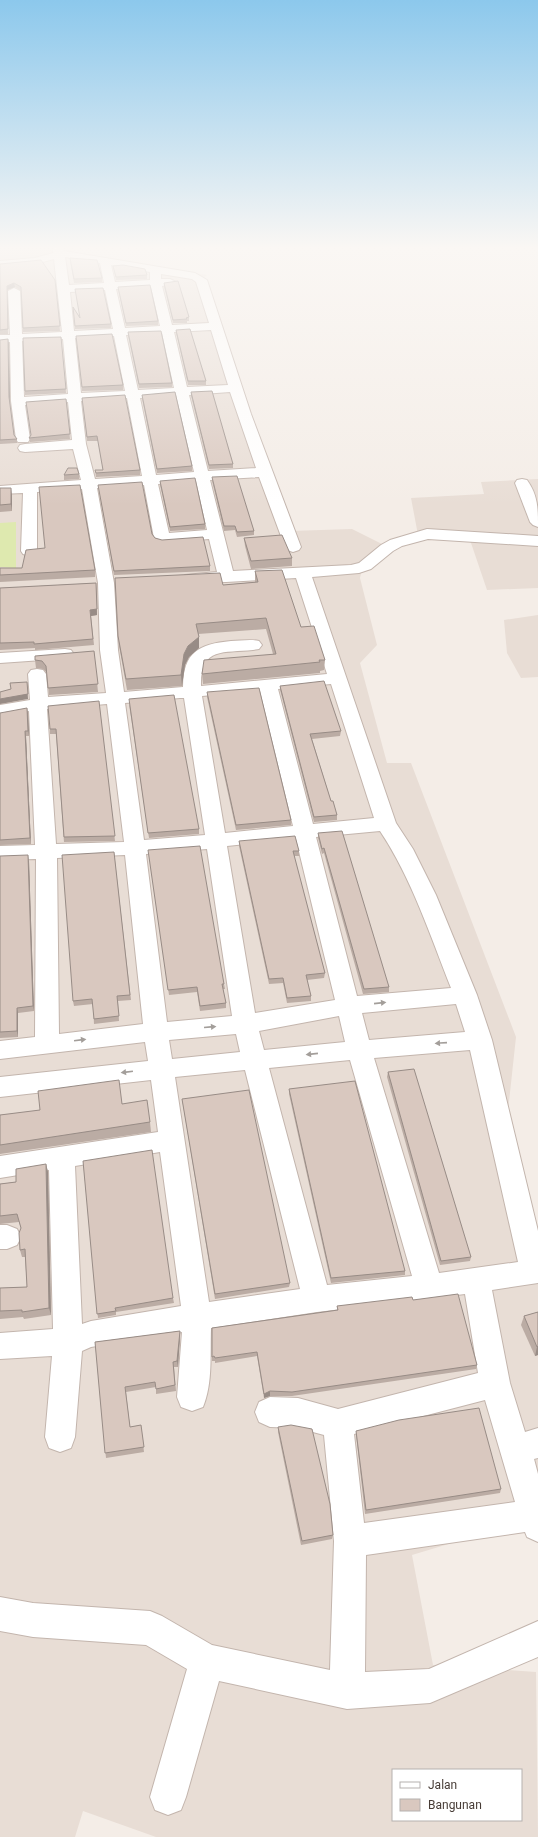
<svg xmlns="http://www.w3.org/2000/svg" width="538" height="1837" font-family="Roboto,sans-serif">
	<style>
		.residential { fill: #e8ddd5; fill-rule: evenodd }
		.green { fill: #dee9af }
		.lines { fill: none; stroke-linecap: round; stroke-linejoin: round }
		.minor-casing { stroke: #c3b5ad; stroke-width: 2 }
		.minor { fill: #fff; fill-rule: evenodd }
		.wall { fill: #bbaca4 }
		.shaded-wall { fill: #988c86 }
		.building { fill: #d9c8bf; stroke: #988c86 }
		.oneway { fill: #a39e9a }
	</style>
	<rect width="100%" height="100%" fill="#f4ede7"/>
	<g class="residential">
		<path d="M0,248h58l1,3 148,24 -6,5 89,251 62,-2 32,16 -22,24 -2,9 17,67 -17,18 27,100h24l105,274 -8,74 30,129v277l-126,38 21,110 103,7 2,165h-382l-73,-26 -8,26h-75zM393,1770h128v50h-128z"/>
		<polygon points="538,479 538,588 487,590 470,540 418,535 411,498 484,494 481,482"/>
		<polygon points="538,615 538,677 521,678 507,653 504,620"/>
	</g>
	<polygon class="green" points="16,522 16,568 0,567 0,523"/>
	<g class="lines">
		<defs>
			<g id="minor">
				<path d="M53,248h10l1,3 131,22 12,7 44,134 50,133 -2,3 -6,2 -6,-2 -2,-3 -26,-70 -49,3 23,91 118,-6 8,-2 22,-18 9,-5 37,-11 111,7v10l-110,-7 -26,7 -9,5 -22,18 -12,4 -47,4 84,246 17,26 23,46 41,100 15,45 46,191v52l-46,7 18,93 15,49 13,-4v30l-4,1 4,15v68l-11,-5 -2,-5 -159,23 -1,117 64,-3 109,-48v36l-108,46 -83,6 -128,-28 -33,116 -5,13 -13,5 -13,-5 -5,-13 37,-128 -41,-24 -113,-8 -33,-6v-34l33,6 117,8 12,5 50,29 118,25 4,-129 -10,-106 -26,-7 -28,-1 -11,-5 -4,-10 4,-10 11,-5 28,1 40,11 140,-36 -13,-79 -148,18 -106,16c-1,26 2,55 -8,79l-11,4 -11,-4 -4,-10 5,-65 -91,15 -9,4 -7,86 -4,11 -11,4 -11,-4 -4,-11 7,-81 -52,3v-26l53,-4 -4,-159 -49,8v-22l158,-24 -7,-52 -151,17v-20l148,-16 -3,-19 -145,17v-18l35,-4 1,-178 -36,1v-14l35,-1 -6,-134 -29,6v-12l30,-5 -2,-26 3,-4 6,-1 6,1 3,4 2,23 58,-4 -6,-43 -2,-67 -16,-94 -45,3v59l-2,3 -6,2 -6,-2 -2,-3 2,-58 -23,1v-8l81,-6 -8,-31 -48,3 -5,-1 -2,-3 2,-3 5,-1 47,-4 -4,-38 -43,3 5,34 -2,3h-10l-2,-3 -5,-38 -1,-59 -10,1v-8h10l-2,-44 6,-3 6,3 2,43 40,-2 -8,-73 -19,5 -35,3v-6l35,-3 18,-5zM65,257l35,6 4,20 -35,2zM111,265l39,7v8l-35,2zM161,274l31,5 4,3 13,41 -37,2 -10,-39 12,-2 2,-2 -6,-3h-9zM151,287l9,39 -35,2 -9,-39zM105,290l8,39 -39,2 -4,-39zM211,330l17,55 -41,2 -13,-55zM162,333l12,55 -36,2 -12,-55zM114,336l11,55 -44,2 -6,-55zM63,339l5,55 -44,3 -2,-56zM230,392l26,76 -48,3 -19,-76zM176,395l18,77 -38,3 -16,-77zM127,398l15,78 -47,3 -9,-35 -5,-43zM196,481l11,49 -38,3 -11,-49zM144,485l10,53 2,3 6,2 47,-4 8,33 -32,3 -2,3 2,3 6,2 35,-1 70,-4 31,96 -126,12c-1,-39 22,-33 52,-36l6,-1 3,-4 -3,-4c-9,-2 -18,0 -28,0 -32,3 -48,11 -48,46l-59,5 -6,-42 -4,-67 -17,-95zM331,684l43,134 -61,6 -35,-135zM260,691l33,135 -68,7 -23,-137zM180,698h4l21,137 -61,5 -19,-137zM107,704l17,138 -68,2 -9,-135zM380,831c32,48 50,104 71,157l-94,8 -41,-159zM296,839l39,161 -80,13 -28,-167zM207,849l25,167 -65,6 -21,-168zM125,855l18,169 -84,10 -2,-176zM456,1004l9,28 -96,8 -7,-27zM339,1016l6,26 -81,8 -5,-19zM236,1034l4,18 -68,7 -3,-19zM470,1050l48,212 -79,11 -65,-215zM350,1060l62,216 -85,9 -58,-217zM245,1070l55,219 -91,13 -34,-225zM160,1152l21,154 -90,15 -9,3 -7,-158zM485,1400l30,102 -151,21 -10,-89z"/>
				<path d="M522,479l5,1c11,15 11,29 11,47l-5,-2 -3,-3 -15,-39 2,-3z"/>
				<polygon points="65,649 71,650 74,654 71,658 0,663 0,653"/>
				<polygon points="0,1225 7,1225 17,1229 21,1237 17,1245 7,1249 0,1249"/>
			</g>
		</defs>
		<use href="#minor" class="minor-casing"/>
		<use href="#minor" class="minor"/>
	</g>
	<g class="wall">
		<polygon points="70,261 102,278 102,282 74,283"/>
		<polygon points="0,264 55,280 60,331 23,332 21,291 15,287 7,290 8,334 0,334"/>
		<polygon points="113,266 147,275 147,279 116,280"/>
		<polygon points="164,283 189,317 189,321 187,321 187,323 173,323 164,287"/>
		<polygon points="118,287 158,321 158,325 126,326 118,290"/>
		<polygon points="73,307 80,317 111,324 111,328 75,329"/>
		<polygon points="176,330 206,381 206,385 188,385 176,333"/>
		<polygon points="128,332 172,383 172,387 139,388 128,336"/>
		<polygon points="76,336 123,385 123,390 82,391"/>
		<polygon points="61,337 66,393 25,395 25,391"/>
		<polygon points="0,340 9,344 10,401 14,435 17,439 17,443 0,444"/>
		<polygon points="191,392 233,464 233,468 209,469 191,396"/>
		<polygon points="142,395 192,466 192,471 157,473 142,399"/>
		<polygon points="82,398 140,470 140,475 96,477 95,470 103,470 98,441 87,441"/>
		<polygon points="66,399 70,439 30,442 29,438"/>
		<polygon points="79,474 79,479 64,480 64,475"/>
		<polygon points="212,477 254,531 254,535 237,537 235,530 224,531 212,481"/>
		<polygon points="160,481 205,524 205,529 170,531 160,485"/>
		<polygon points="98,485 152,534 155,538 210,566 210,571 114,575"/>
		<polygon points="0,488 12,495 12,511 0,512"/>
		<polygon points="244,538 292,558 292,566 251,569 245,546"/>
		<polygon points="0,568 95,570 95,577 0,582"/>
		<polygon points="255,571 301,627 325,660 324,670 320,671 320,673 203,684 202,674 273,654 266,629 198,634 199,648 189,657 185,665 182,686 127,690 119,646 118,636 223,585 255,582"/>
		<polygon points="96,583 97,615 91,616 94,645 35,650 35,648 0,650 0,588"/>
		<polygon points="94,651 98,692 49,695 47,673 43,669 36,668 35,660"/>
		<polygon points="280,686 341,731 340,736 312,739 331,801 337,815 337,820 314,822 280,690"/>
		<polygon points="207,692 291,820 291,825 236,830 207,697"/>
		<polygon points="99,701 115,841 64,842 56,734 50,734 50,729"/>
		<polygon points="129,704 199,829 199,834 149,838"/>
		<polygon points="0,713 28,713 29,736 26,736 31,844 0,845"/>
		<polygon points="318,833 389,987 389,992 363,994 324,853 322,854 318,838"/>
		<polygon points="239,841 299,851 299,856 294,856 325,973 324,978 307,980 311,996 311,1001 287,1003 283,983 269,984 239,846"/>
		<polygon points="114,852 131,1000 118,1001 119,1021 94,1024 93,1004 74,1006 73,1001"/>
		<polygon points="149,855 224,984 225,989 223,989 226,1003 226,1008 200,1011 197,992 169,995"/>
		<polygon points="0,856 29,861 34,1011 18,1013 18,1037 0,1038"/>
		<polygon points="388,1072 471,1257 470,1261 440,1265 387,1077"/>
		<polygon points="289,1089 405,1271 405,1275 331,1283 289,1094"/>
		<polygon points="182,1099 290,1283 289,1287 215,1299"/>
		<polygon points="122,1104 150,1122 151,1132 0,1154 0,1115"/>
		<polygon points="83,1161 173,1298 174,1303 116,1312 116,1315 98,1318"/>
		<polygon points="46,1164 48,1172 51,1315 24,1319 23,1317 0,1319 0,1288 27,1287 25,1257 22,1257 20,1250 21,1228 19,1222 0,1224 0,1184 16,1182"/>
		<polygon points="413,1300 477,1365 476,1369 292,1396 270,1396 264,1398 257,1356 215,1363 215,1361 212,1361 212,1357 337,1310 337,1306"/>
		<polygon points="538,1312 538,1355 535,1356 521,1325 524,1316"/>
		<polygon points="180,1331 180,1336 178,1367 174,1367 176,1391 156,1394 156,1387 126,1392 130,1427 141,1425 144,1452 106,1458 95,1342"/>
		<polygon points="278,1427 333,1535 332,1539 301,1545 278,1432"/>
		<polygon points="356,1431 501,1489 500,1493 365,1514 356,1435"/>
	</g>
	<g class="shaded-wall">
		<polygon points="14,283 15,287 7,290 8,334 7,286"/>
		<polygon points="8,339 9,344 10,401 9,397"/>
		<polygon points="11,488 12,495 12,511 11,504"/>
		<polygon points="96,583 97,615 91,616 90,610"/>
		<polygon points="199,637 199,648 189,657 185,665 182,686 181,675 184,654 188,646"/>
		<polygon points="27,682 28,699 0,704 0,699"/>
		<polygon points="27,708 28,713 29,736 28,731"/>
		<polygon points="25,731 26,736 31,844 30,838"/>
		<polygon points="28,855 29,861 34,1011 33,1006"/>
		<polygon points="17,1008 18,1013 18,1037 17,1031"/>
		<polygon points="46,1164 48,1172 51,1315 49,1308"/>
		<polygon points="180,1331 180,1336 178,1367 177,1361"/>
		<polygon points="538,1346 538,1355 535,1356 537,1347"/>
		<polygon points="270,1391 270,1396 264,1398 264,1394"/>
	</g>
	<g class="building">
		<polygon points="70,258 97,260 102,278 74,279"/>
		<polygon points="41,260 55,280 60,326 23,328 21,287 14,283 7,286 8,329 0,330 0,264"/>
		<polygon points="123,265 145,269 147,275 116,277 113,266"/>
		<polygon points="178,281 189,317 186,318 187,319 173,320 164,283"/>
		<polygon points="150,285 158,321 126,323 118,287"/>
		<polygon points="103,288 111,324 75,326 73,307 80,318 75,289"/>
		<polygon points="190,329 206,381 188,381 176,330"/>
		<polygon points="161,331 172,383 139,384 128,332"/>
		<polygon points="112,334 123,385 82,387 76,336"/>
		<polygon points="61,337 66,389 25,391 23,338"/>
		<polygon points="8,339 9,397 14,435 17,439 0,440 0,340"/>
		<polygon points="212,391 233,464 209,465 191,392"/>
		<polygon points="175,392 192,466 157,469 142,395"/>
		<polygon points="125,395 140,470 96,473 95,470 103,470 97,436 87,437 82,398"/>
		<polygon points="66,399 70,434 29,438 31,435 26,402"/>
		<polygon points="68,468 77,468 79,474 64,475"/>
		<polygon points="237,476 254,531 237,532 235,526 224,526 212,477"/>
		<polygon points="195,478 205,524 170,527 160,481"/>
		<polygon points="142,482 152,534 155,538 162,540 203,537 210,566 114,571 98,485"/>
		<polygon points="80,485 95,570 0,575 0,568 22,568 26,550 45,548 39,487"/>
		<polygon points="0,488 11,488 11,504 0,505"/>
		<polygon points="282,535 292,558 251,561 244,538"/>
		<polygon points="282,570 301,627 314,626 325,660 319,660 320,662 202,674 204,660 276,654 266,618 196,624 199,637 188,646 184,654 181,675 126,679 118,636 115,578 220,573 223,585 258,582 255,571"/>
		<polygon points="96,583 97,609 90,610 93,639 34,644 34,642 0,643 0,588"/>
		<polygon points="94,651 98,684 48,688 46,666 42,661 35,660 35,656"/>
		<polygon points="324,681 341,731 310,734 331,801 333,801 337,815 314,817 280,686"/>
		<polygon points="27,682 28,694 0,699 0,692 11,689 10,683"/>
		<polygon points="259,688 291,820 236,825 207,692"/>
		<polygon points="174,695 199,829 148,833 129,699"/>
		<polygon points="99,701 115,836 64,837 56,729 50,729 48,706"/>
		<polygon points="27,708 28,731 25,731 30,838 0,840 0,713"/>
		<polygon points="342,831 389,987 364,989 324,848 322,849 318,833"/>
		<polygon points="295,836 299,851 293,851 325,973 306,975 311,996 287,998 283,978 269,979 239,841"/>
		<polygon points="200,846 224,984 222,984 226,1003 200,1006 197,987 168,990 148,850"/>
		<polygon points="114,852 130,995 117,996 119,1016 94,1019 92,999 73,1001 62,855"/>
		<polygon points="28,855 33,1006 17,1008 17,1031 0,1032 0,856"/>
		<polygon points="414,1069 471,1257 441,1261 388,1072"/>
		<polygon points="119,1080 122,1104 147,1100 150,1122 0,1145 0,1115 40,1110 38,1091"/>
		<polygon points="355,1081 405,1271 331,1278 289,1089"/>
		<polygon points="249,1090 290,1283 215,1294 182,1099"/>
		<polygon points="152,1150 173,1298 115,1308 116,1311 97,1314 83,1161"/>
		<polygon points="46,1164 49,1308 22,1312 22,1310 0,1311 0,1288 27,1287 25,1249 20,1250 19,1233 21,1228 17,1214 0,1216 0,1184 16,1182 16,1169"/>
		<polygon points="458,1294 477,1365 292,1392 270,1391 264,1394 257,1352 215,1358 214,1356 212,1357 212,1328 338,1310 337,1306 412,1297 413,1300"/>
		<polygon points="538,1312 538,1346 537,1347 524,1316"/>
		<polygon points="180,1331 177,1361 173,1362 175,1385 156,1389 155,1382 125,1387 130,1427 141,1425 144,1447 105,1453 95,1342"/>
		<polygon points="479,1408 501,1489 366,1510 356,1431 399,1420"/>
		<polygon points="291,1425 312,1429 330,1504 333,1535 302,1541 278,1427"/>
	</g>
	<defs><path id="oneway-solid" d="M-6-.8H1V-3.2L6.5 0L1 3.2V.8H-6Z"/></defs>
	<g class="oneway">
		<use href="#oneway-solid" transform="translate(380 1003) rotate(-6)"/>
		<use href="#oneway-solid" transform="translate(210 1027) rotate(-5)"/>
		<use href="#oneway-solid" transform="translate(80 1040) rotate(-7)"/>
		<use href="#oneway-solid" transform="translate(441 1043) rotate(176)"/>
		<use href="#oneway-solid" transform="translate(312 1054) rotate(174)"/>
		<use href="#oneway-solid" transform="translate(127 1072) rotate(173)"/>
	</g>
	<linearGradient id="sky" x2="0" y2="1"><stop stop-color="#8cc8ec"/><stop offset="0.49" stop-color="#faf7f4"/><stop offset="1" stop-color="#faf7f4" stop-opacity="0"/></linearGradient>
	<rect width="538" height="505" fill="url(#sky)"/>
	<rect x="392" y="1769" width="130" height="52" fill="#ffffff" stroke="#b5b1af"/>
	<rect x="400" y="1782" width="20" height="6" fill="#ffffff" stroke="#b5b1af"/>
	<text x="428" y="1789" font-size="12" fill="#473c36">Jalan</text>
	<rect x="400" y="1799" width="20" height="12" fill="#d9c8bf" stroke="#b5b1af"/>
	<text x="428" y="1809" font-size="12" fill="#473c36">Bangunan</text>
</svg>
